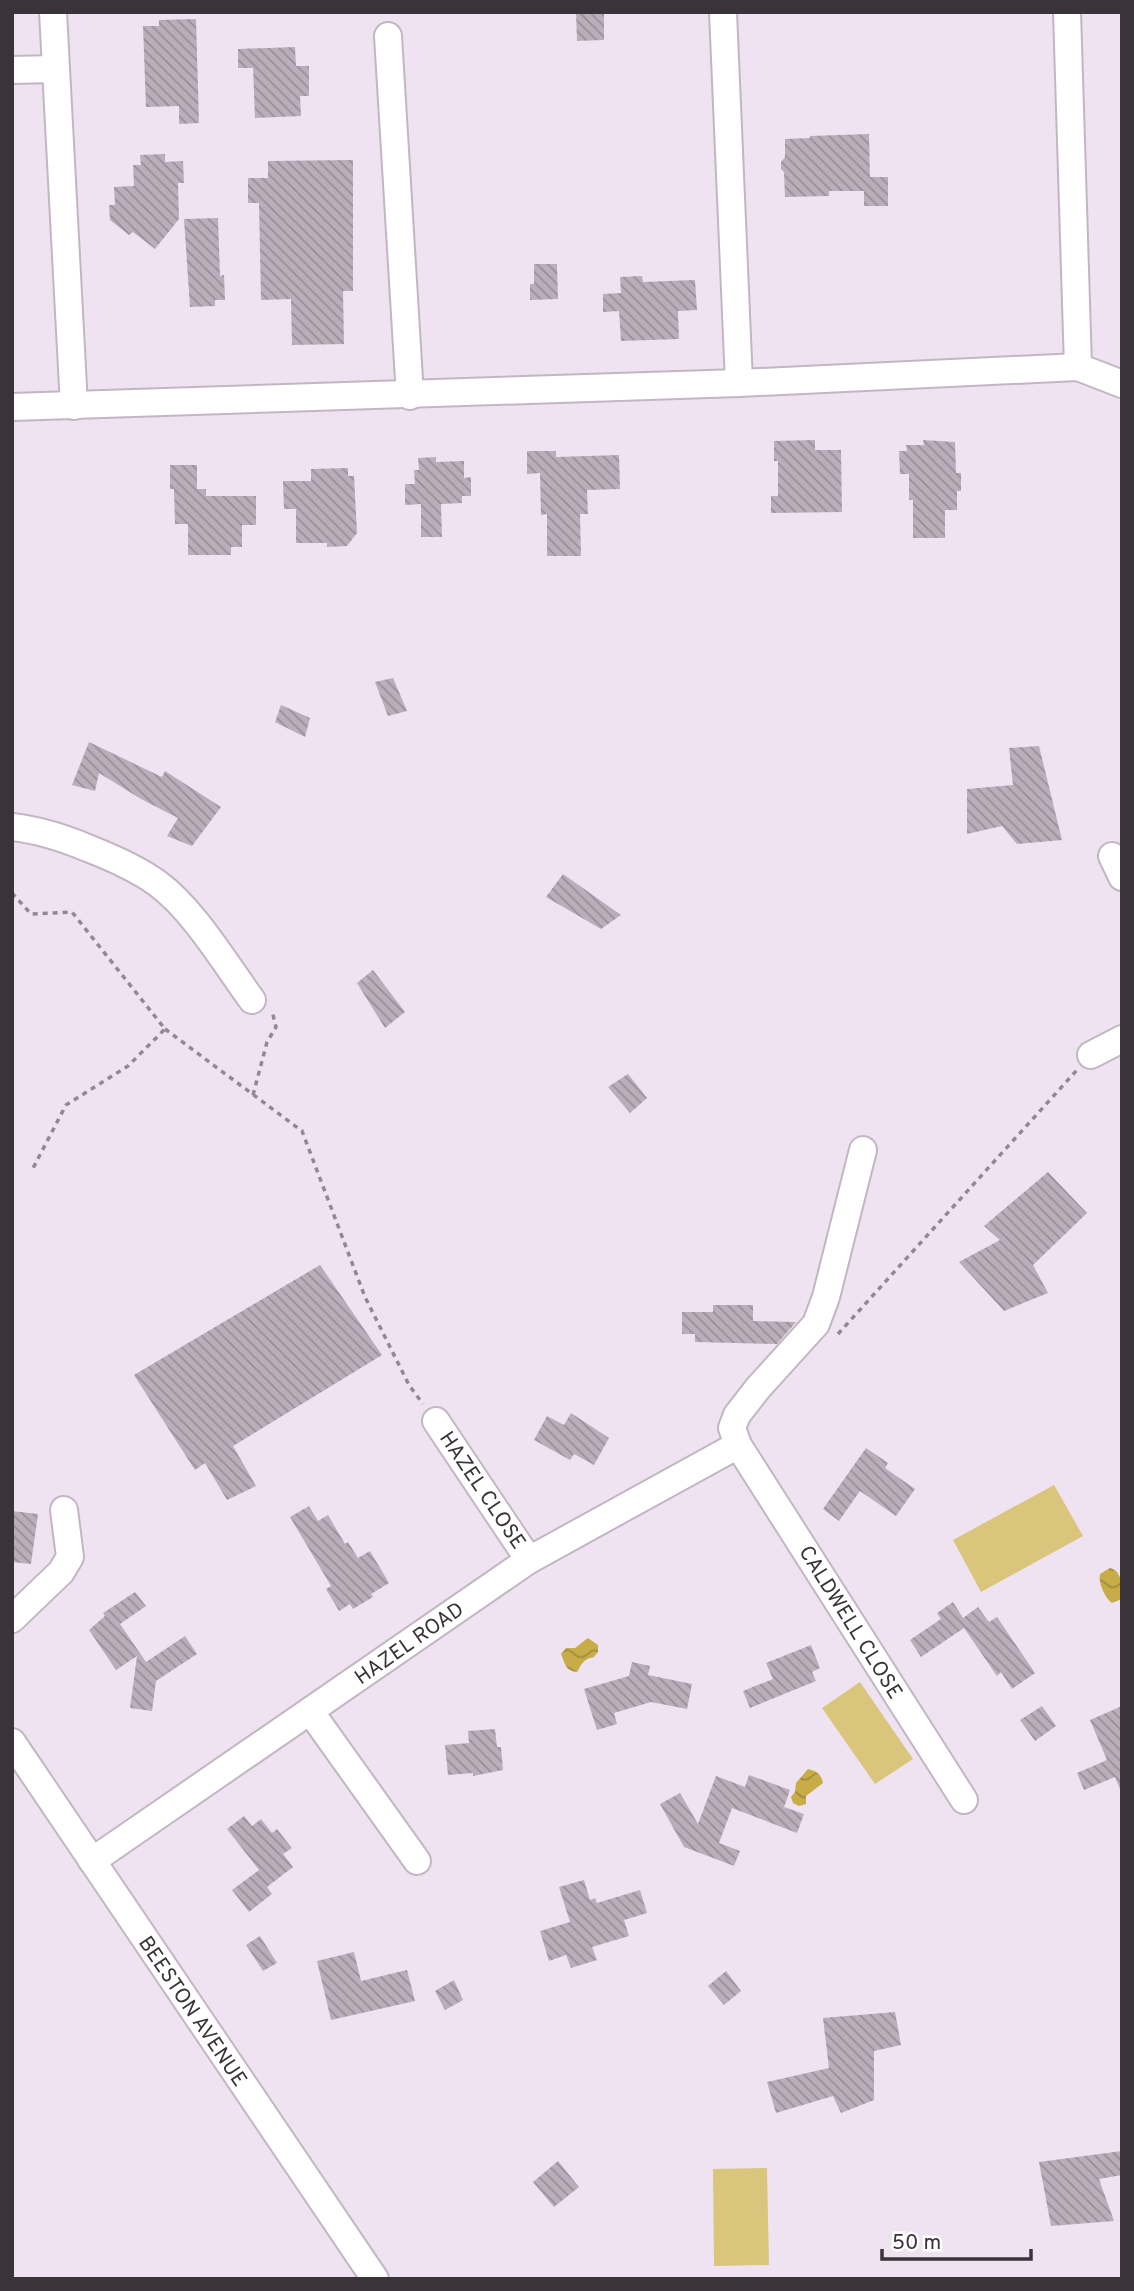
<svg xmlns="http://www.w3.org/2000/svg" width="1134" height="2291" font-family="Overpass,sans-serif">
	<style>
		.pitch { fill: #dac57d }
		.water { fill: url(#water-waves) }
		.building { fill: url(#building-back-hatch) }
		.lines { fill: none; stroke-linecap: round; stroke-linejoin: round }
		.minor-casing { stroke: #c3b6c4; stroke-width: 30 }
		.path { stroke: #918891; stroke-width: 3.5; stroke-dasharray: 5 5; stroke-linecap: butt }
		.minor { stroke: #fff; stroke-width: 26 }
		.labels { text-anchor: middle; stroke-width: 7; stroke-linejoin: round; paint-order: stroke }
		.street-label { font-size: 21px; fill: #3a343a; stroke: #fff }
	</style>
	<defs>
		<pattern id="water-waves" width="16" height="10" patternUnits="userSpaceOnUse" patternTransform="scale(1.75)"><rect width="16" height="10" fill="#c8ac47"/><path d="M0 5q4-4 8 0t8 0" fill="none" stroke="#a38d3c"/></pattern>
		<pattern id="building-back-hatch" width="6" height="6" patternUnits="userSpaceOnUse" patternTransform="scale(1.75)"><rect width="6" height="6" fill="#baaebb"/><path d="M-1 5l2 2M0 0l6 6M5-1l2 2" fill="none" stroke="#988e99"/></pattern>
	</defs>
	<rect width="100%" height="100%" fill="#f0e3f1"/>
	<g class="pitch">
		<polygon points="1054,1485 1083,1536 981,1592 953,1540"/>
		<polygon points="860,1682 913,1759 875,1784 822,1708"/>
		<polygon points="767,2168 769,2265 714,2266 713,2169"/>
	</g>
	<g class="water">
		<path d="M1110,1568c13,3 12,20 12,31l-10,4c-7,-5 -14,-20 -12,-29z"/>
		<path d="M588,1638l10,7v7l-4,5c-11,2 -12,7 -17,15 -12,-1 -12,-9 -16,-18l5,-6h9z"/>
		<path d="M808,1769c9,2 13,5 15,14l-17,13v8l-7,2 -6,-3 -2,-6 4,-5 1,-9z"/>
	</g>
	<g class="building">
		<polygon points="576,12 604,12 604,40 577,41"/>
		<polygon points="196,19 199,123 179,124 179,106 146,107 143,26 159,26 159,20"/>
		<polygon points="295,47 296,66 309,66 309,96 300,96 301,116 255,118 253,68 238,68 238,49"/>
		<polygon points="869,134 870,177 888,177 888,206 864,206 864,191 829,191 829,196 785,197 784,172 781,169 781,162 785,157 785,139 810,138 810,136"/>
		<polygon points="165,154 165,162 183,161 184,183 178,183 179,219 155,249 133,232 129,235 110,220 109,205 115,205 114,187 134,186 133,165 141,165 140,155"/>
		<polygon points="353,160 353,291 343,291 344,344 292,345 291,299 261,300 259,203 248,203 248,178 268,178 268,161"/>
		<polygon points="218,218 220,276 224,275 225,300 215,300 215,306 190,307 184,219"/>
		<polygon points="534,264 557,264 558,299 530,300 530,284 534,284"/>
		<polygon points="642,276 643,282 695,280 697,310 678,311 679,339 621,341 619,311 603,312 603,294 621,293 620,277"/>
		<polygon points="815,440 815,450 841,450 842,512 771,513 771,496 778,496 778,461 774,461 774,441"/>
		<polygon points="923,440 955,442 956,473 961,473 961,491 957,491 957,510 945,510 945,538 913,538 913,500 909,500 909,474 900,474 899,451 907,451 906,445 924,445"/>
		<polygon points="527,451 556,451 556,457 619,455 620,489 587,490 588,514 580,514 581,556 547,556 547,514 541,515 540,473 527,474"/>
		<polygon points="436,457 436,462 464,461 464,478 471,477 471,496 462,496 462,503 441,504 442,537 421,537 421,504 405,505 405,484 415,484 414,470 419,470 418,458"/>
		<polygon points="170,465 197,465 197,489 206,489 206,496 256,496 256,525 242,525 242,547 231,547 231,555 188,555 188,524 175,524 174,489 170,489"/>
		<polygon points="348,468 348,476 354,476 357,533 347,546 327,547 327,543 296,543 296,509 284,509 283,481 311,481 311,469"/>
		<polygon points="393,678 407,711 388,716 375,682"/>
		<polygon points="281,705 310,718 305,737 275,722"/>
		<polygon points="89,742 162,777 165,771 221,807 192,846 167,836 178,818 141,799 99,773 95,791 72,785"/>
		<polygon points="1039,746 1062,840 1017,844 1002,826 967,834 967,789 1013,785 1009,748"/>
		<polygon points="563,874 621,915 601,929 546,897"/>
		<polygon points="373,970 405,1012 385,1028 357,983"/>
		<polygon points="628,1074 647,1098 630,1113 608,1087"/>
		<polygon points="1048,1172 1087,1213 1033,1265 1048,1293 1004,1311 959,1262 1000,1240 984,1226"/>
		<polygon points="320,1265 382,1355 233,1446 256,1486 227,1500 205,1463 195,1470 134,1375"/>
		<polygon points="713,1305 753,1305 753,1321 796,1322 777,1344 695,1342 695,1334 682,1334 682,1312 713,1312"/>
		<polygon points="571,1413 609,1438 594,1465 574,1454 570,1460 534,1440 547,1416 564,1425"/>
		<polygon points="866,1448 888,1463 885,1468 915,1489 896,1516 860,1491 839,1521 823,1509"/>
		<polygon points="309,1506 318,1521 328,1515 345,1544 348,1542 358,1558 370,1551 389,1583 371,1594 373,1597 353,1609 350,1604 339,1611 326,1589 331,1586 290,1517"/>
		<polygon points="12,1511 38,1514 31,1564 12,1562"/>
		<polygon points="135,1592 146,1606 120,1624 146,1662 185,1636 197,1654 156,1681 152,1711 130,1708 137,1656 116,1670 89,1630 105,1616 103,1613"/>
		<polygon points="953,1602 963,1618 978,1607 989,1622 997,1617 1035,1673 1012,1689 1001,1672 997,1676 964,1628 921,1657 910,1640 941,1619 937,1613"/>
		<polygon points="811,1645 820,1668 812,1672 816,1681 750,1708 743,1691 773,1679 766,1663"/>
		<polygon points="632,1662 650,1666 648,1675 692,1684 687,1709 651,1702 614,1713 617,1724 597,1730 584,1689 629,1676"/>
		<polygon points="1042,1706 1056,1726 1035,1741 1020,1720"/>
		<polygon points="1122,1706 1122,1794 1115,1777 1084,1790 1077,1773 1107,1760 1090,1720"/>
		<polygon points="495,1729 497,1747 501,1747 503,1770 473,1776 473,1773 448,1775 445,1745 469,1743 468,1731"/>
		<polygon points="749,1775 790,1790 784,1807 804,1814 797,1833 732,1808 719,1843 740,1851 734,1866 684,1847 660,1804 680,1793 698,1824 716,1776 745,1787"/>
		<polygon points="244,1816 252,1826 261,1819 272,1833 277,1829 292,1848 283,1854 293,1867 267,1887 272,1894 249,1912 232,1890 259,1870 227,1829"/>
		<polygon points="584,1880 590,1900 595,1898 597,1903 640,1890 647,1913 624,1920 629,1936 592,1947 597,1960 571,1968 566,1955 549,1961 540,1931 570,1922 559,1887"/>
		<polygon points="260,1936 277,1963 263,1971 246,1945"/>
		<polygon points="354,1952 361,1981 407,1970 415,2001 331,2020 317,1961"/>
		<polygon points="726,1971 741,1991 724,2005 708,1986"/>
		<polygon points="454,1980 463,2000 445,2010 435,1991"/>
		<polygon points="895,2012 901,2045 874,2051 874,2100 841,2113 833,2096 776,2113 767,2082 829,2068 823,2018"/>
		<polygon points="1122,2151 1122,2175 1099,2179 1114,2221 1051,2226 1039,2162"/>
		<polygon points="558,2161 579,2187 554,2207 533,2182"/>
	</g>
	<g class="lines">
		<defs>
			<g id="minor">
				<polyline points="53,12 74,406"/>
				<polyline points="723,12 739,383"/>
				<polyline points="1067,12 1078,367"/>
				<polyline points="388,36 410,396"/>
				<polyline points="12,70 55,69"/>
				<polyline points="12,407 739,383 1078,367 1122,384"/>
				<path d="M12,827c28,3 52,11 78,22 23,9 46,19 67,34 36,26 68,80 95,117"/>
				<polyline points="1112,856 1122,877"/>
				<polyline points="1091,1055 1122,1039"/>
				<polyline points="863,1150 826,1297 816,1324 758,1388 737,1415 732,1428 738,1445 964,1800"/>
				<polyline points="436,1421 529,1560"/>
				<polyline points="12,1619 61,1572 70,1557 64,1510"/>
				<polyline points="310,1711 417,1861"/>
				<polyline points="12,1742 375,2279"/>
				<polyline points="92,1861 529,1560 738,1445"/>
			</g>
		</defs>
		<use href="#minor" class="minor-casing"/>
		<g class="path">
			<polyline points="12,893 31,914 72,912 165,1029 128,1066 66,1105 31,1172"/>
			<polyline points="165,1029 302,1131 365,1297 409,1385 423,1404"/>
			<polyline points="253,1095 267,1042 276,1027 272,1011"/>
			<polyline points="838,1334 1077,1070"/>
		</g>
		<use href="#minor" class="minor"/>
	</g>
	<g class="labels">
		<g class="street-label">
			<text transform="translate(483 1490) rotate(56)" y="7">HAZEL CLOSE</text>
			<text transform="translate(851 1622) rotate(58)" y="7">CALDWELL CLOSE</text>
			<text transform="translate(409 1643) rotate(-35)" y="7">HAZEL ROAD</text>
			<text transform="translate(193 2011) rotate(56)" y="7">BEESTON AVENUE</text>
		</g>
	</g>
	<rect width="1134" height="2291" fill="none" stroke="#3a343a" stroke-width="28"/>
	<path d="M882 2249v10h149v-10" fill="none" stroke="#3a343a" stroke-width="3.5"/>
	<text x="892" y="2249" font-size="21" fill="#3a343a" stroke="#ffffff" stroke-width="5" paint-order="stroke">50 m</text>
</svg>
